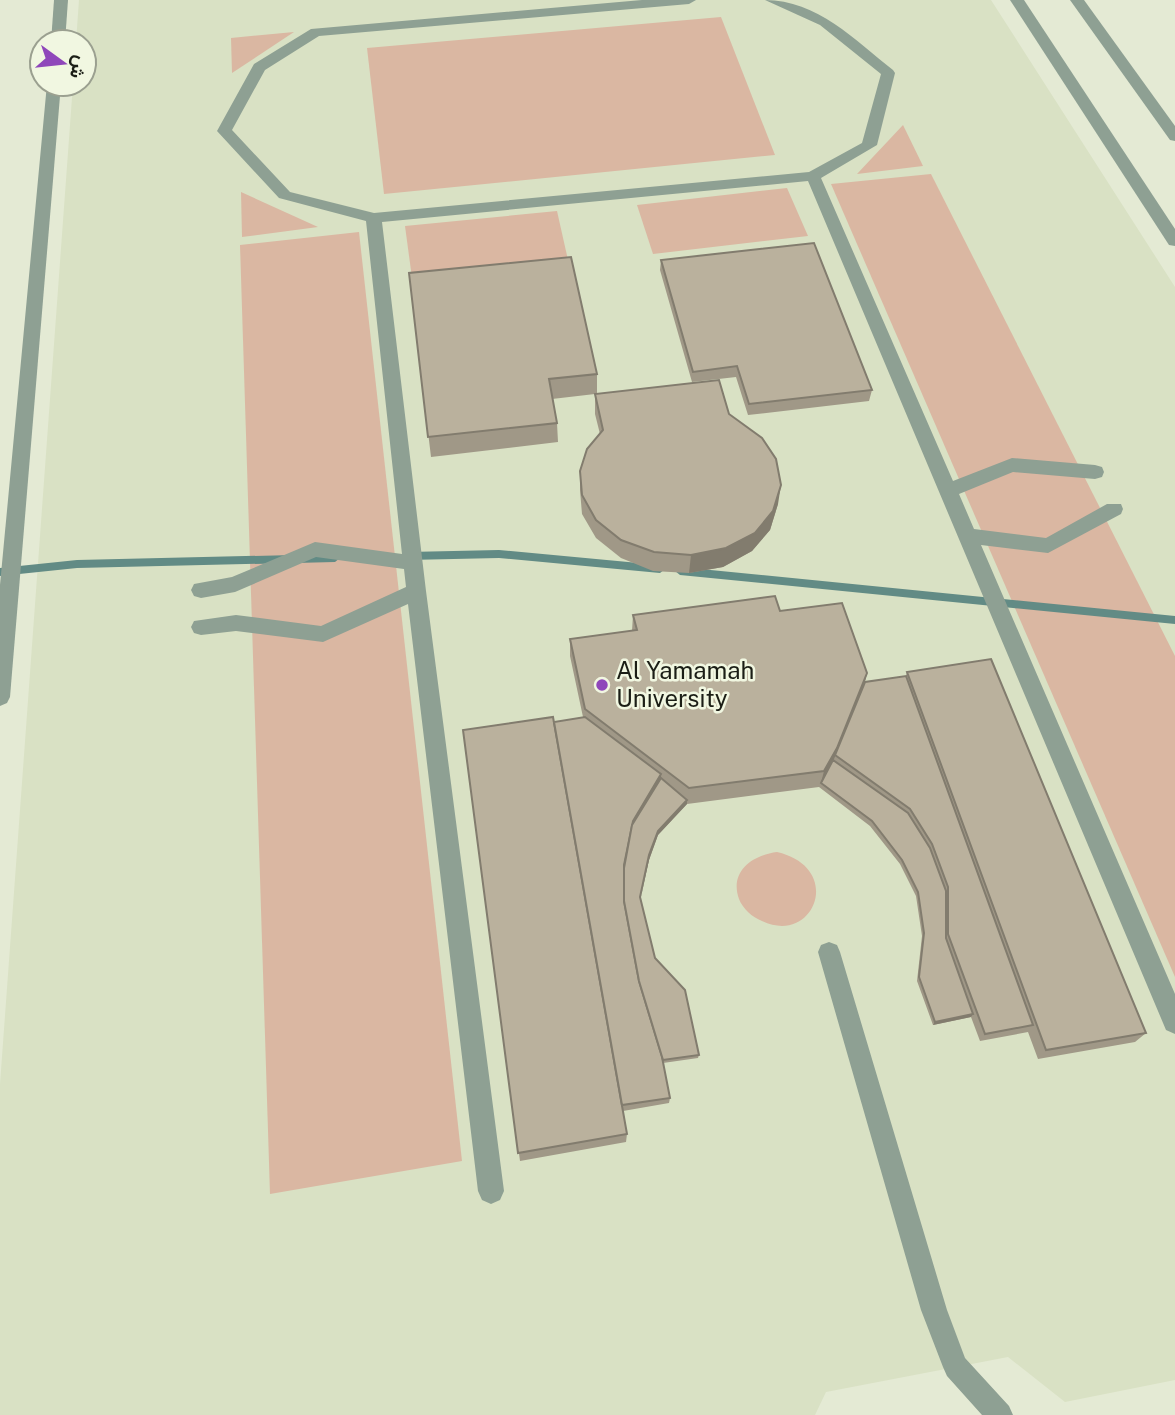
<svg xmlns="http://www.w3.org/2000/svg" width="1175" height="1415" font-family="'Public Sans',Vazirmatn,sans-serif">
	<style>
		.built { fill: #d9e1c4 }
		.green { fill: #dab7a2 }
		.lines { fill: none; stroke-linecap: round; stroke-linejoin: round }
		.stream { fill: #628b85; fill-rule: evenodd }
		.lane { fill: #8ea093; fill-rule: evenodd }
		.street { fill: #8ea093; fill-rule: evenodd }
		.wall { fill: #a09887 }
		.shaded-wall { fill: #827c6e }
		.building { fill: #bab19d; stroke: #827c6e; stroke-width: 2 }
		.poi-dot { fill: #8f47ba; stroke: #f1f7e1; stroke-width: 2.5 }
		.labels { text-anchor: middle; stroke-width: 5; stroke-linejoin: round; paint-order: stroke }
		.poi-label { font-size: 24px; fill: #1b1e16; stroke: #f1f7e1; text-anchor: start }
	</style>
	<rect width="100%" height="100%" fill="#e4ead4"/>
	<polygon class="built" points="79,0 991,0 1175,287 1175,1380 1065,1402 1008,1357 826,1392 815,1415 0,1415 0,1084 73,84 84,84 84,42 76,42"/>
	<g class="green">
		<polygon points="721,17 775,155 384,194 367,48"/>
		<polygon points="294,32 232,73 231,38"/>
		<polygon points="903,125 923,166 857,174"/>
		<polygon points="931,174 1175,656 1175,977 831,184"/>
		<polygon points="787,188 808,236 653,254 637,205"/>
		<polygon points="241,192 318,227 242,237"/>
		<polygon points="557,211 568,260 412,278 405,226"/>
		<polygon points="359,232 462,1161 270,1194 240,245"/>
		<path d="M777,852c68,16 37,94 -15,69 -10,-4 -19,-12 -23,-22 -10,-28 14,-44 38,-47z"/>
	</g>
	<g class="lines">
		<g class="stream">
			<polygon points="499,550 660,565 665,569 660,573 499,558 408,560 403,556 408,552"/>
			<polygon points="335,554 340,558 335,562 77,568 0,576 0,568 77,560"/>
			<polygon points="680,567 1175,616 1175,624 680,575 675,571"/>
		</g>
		<polygon class="lane" points="829,942 837,945 840,952 947,1310 965,1358 1009,1406 1013,1415 982,1415 947,1376 943,1367 921,1310 818,952 821,945"/>
		<g class="street">
			<polygon points="54,0 68,0 65,42 51,42"/>
			<path d="M642,0h54l-7,4 -370,32 -54,34 -33,60 58,62 84,21 435,-41 53,-29 19,-69 -61,-49 -55,-25c52,0 90,40 128,70l2,3 -18,72 -56,33 132,303 59,-23 83,7 7,2 2,5 -2,5 -7,2 -82,-7 -54,22 15,35 72,9 61,-34h14l2,5 -2,5 -73,39 -67,-8 194,449v40l-9,-4 -358,-849 -426,41 44,369 78,600 -4,9 -9,4 -9,-4 -4,-9 -70,-587 -85,38 -87,-11 -35,4 -7,-2 -3,-6 3,-6 42,-6 85,11 85,-39 -2,-18 -88,-12 -81,35 -34,6 -7,-2 -3,-6 3,-6 38,-7 83,-35 87,12 -36,-333 -87,-23 -62,-67 37,-67 57,-35z"/>
			<polygon points="1010,0 1024,0 1175,229 1175,246 1169,245"/>
			<polygon points="1070,0 1084,0 1175,126 1175,141 1170,140"/>
			<polygon points="47,84 61,84 10,697 7,703 0,706 0,585"/>
		</g>
	</g>
	<g class="wall">
		<polygon points="661,260 872,390 869,401 748,415 736,377 692,382 660,270"/>
		<polygon points="409,273 597,374 597,394 729,414 778,504 770,530 752,551 723,567 689,573 653,571 621,558 596,538 582,514 580,490 580,471 600,434 595,414 595,394 552,399 557,423 558,442 431,457"/>
		<polygon points="780,611 867,673 865,682 906,676 907,672 1146,1033 1135,1042 1038,1059 1028,1032 980,1041 971,1017 933,1025 917,981 922,936 916,896 900,864 870,826 819,787 687,804 658,835 649,860 640,898 655,958 699,1055 698,1058 663,1063 670,1098 669,1103 623,1111 627,1134 626,1142 520,1161 463,730 554,722 583,717 570,656 570,639 632,631 633,615"/>
	</g>
	<g class="shaded-wall">
		<polygon points="781,485 778,504 770,530 752,551 723,567 689,573 691,555"/>
		<polygon points="867,673 862,691 832,764 821,783 824,771"/>
		<polygon points="661,774 661,782 632,829 633,821"/>
		<polygon points="687,800 687,804 658,835 649,860 640,901 649,855 658,831"/>
		<polygon points="973,1014 971,1017 933,1025 935,1022"/>
	</g>
	<g class="building">
		<polygon points="814,243 872,390 749,404 737,366 693,372 661,260"/>
		<polygon points="571,257 597,374 549,379 557,423 428,437 409,273"/>
		<polygon points="719,380 729,414 762,438 776,459 781,485 773,511 755,533 726,548 691,555 654,552 621,540 596,520 582,495 580,471 587,449 603,430 595,394"/>
		<polygon points="775,596 780,611 842,603 867,673 837,748 824,771 689,788 585,709 570,639 637,630 633,615"/>
		<polygon points="991,659 1146,1033 1046,1050 907,672"/>
		<polygon points="906,676 1033,1025 985,1034 948,934 948,887 932,844 910,809 835,755 865,682"/>
		<polygon points="553,717 627,1134 518,1153 463,730"/>
		<polygon points="585,717 661,774 633,821 624,865 624,901 639,981 662,1057 670,1098 622,1105 554,722"/>
		<polygon points="833,760 908,813 930,848 946,891 946,938 973,1014 935,1022 919,977 924,933 918,892 902,860 872,821 821,783"/>
		<polygon points="661,778 687,800 658,831 649,855 640,897 655,958 685,990 699,1055 663,1060 639,981 624,901 624,868 632,825"/>
	</g>
	<circle class="poi-dot" cx="602" cy="685" r="7"/>
	<g class="labels">
		<g class="poi-label">
			<text x="616" y="679">Al Yamamah<tspan x="616" dy="28">University</tspan></text>
		</g>
	</g>
	<g transform="translate(63 63) rotate(105)"><circle r="33" fill="#f1f7e1" stroke="#9ba090" stroke-width="2"/>
	<path d="M0-5L12 26L0 18L-12 26Z" fill="#8f47ba"/>
	<text y="-10" font-size="19" font-weight="bold" text-anchor="middle" fill="#1b1e16">ش</text>
	</g>
</svg>
